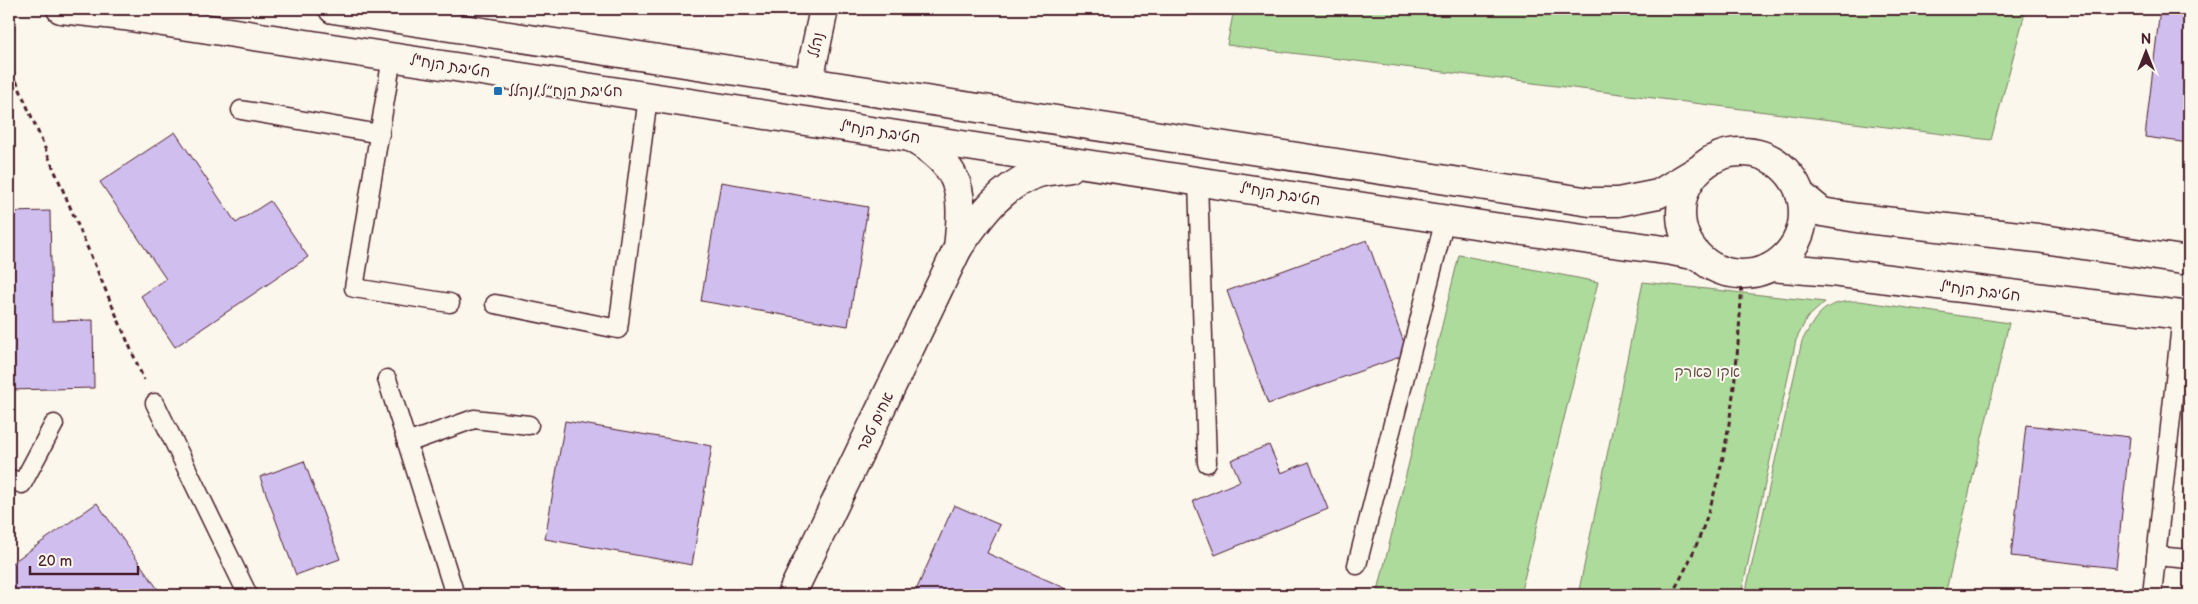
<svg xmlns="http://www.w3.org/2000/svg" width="2198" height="604" font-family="'Balsamiq Sans','Playpen Sans Hebrew',sans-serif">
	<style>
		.green { fill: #acdb9b; stroke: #7b7d63 }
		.building { fill: #d0beef; stroke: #4a1f2b }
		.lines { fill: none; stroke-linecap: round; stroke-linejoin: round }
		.service-casing { stroke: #4a1f2b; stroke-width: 21 }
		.minor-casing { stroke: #4a1f2b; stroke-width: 31 }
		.tertiary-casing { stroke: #4a1f2b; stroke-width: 31 }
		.path { stroke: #4a1f2b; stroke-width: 3; stroke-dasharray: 5 4; stroke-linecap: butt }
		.service { stroke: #fbf7ec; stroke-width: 18 }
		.minor { stroke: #fbf7ec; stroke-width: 28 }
		.tertiary { stroke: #fbf7ec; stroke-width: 28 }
		.poi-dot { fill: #1f6fb2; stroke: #fbf7ec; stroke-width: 2 }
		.labels { text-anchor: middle; stroke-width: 4; stroke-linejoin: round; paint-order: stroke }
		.street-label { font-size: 15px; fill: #4a1f2b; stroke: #fbf7ec }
		.poi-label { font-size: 15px; fill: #4a1f2b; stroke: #fbf7ec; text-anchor: start }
		.park-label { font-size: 15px; fill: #624e47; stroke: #fbf7ec }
	</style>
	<rect width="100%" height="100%" fill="#fbf7ec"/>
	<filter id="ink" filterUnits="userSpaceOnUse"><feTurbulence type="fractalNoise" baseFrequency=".02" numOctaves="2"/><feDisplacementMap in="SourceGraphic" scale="10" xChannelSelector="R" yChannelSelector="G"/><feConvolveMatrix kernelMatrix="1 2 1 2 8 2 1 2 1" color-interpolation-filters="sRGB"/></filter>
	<g filter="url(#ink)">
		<g class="green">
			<polygon points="1234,9 2026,9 1991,140 1227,45"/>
			<polygon points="1459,255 1598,282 1520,595 1377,595"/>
			<polygon points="1643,282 1825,302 1807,318 1796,340 1741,595 1578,595"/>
			<path d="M1860,301l149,22 -64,272h-200l57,-254c16,-29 22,-40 58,-40z"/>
		</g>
		<g class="building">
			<polygon points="2160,9 2189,9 2189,143 2145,137"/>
			<polygon points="175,132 236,223 270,201 308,257 175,347 141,296 166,279 100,182"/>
			<polygon points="721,182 868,207 848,326 701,301"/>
			<polygon points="50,211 52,321 93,320 94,388 9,390 9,212"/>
			<polygon points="1367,240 1408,354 1268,404 1227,291"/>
			<polygon points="565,421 712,446 692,565 545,539"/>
			<polygon points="2026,425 2130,437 2116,568 2011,556"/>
			<polygon points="1269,445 1281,473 1309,462 1328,509 1215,555 1193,501 1240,481 1231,460"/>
			<polygon points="304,461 340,559 296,575 260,477"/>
			<polygon points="2189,475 2189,515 2185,514"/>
			<polygon points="97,503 162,595 9,595 9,565"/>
			<polygon points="954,505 1000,525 987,553 1076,593 1075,595 914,595"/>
		</g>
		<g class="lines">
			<defs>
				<g id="service">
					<polyline points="392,57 354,288 450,303"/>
					<polyline points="241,110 380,134"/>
					<polyline points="1198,181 1207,463"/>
					<polyline points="495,304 618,329 648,97"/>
					<polyline points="387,379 455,595"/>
					<polyline points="155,403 248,595"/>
					<polyline points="407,443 474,419 529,425"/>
					<polyline points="9,478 22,484 54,424"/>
					<polyline points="2156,556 2189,559"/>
					<polyline points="1357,565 1445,219"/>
					<polyline points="2152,595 2182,315"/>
				</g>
				<g id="minor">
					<polyline points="809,80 824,9"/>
					<polyline points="791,595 958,248"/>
				</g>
				<g id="tertiary">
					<polyline points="61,9 124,16 1494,227 1672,251 1698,256"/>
					<polyline points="333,9 1590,202 1618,202 1658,194 1698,170"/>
					<path d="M913,139c50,28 51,56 45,109"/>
					<circle cx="1742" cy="213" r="61"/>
					<polyline points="1800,194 1822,212 1857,218 2037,238 2189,261"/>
					<path d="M958,248c21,-30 44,-64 81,-75 10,-3 21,-3 31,-5"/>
					<polyline points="1771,267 1832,272 2189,316"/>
				</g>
			</defs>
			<use href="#service" class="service-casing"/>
			<use href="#minor" class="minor-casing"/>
			<use href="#tertiary" class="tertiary-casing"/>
			<g class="path">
				<polyline points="9,64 144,380"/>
				<path d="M1671,595c57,-94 65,-206 71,-313"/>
			</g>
			<use href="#service" class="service"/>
			<use href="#minor" class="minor"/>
			<use href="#tertiary" class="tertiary"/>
		</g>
	</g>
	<rect class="poi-dot" x="493" y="86" width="10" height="10" rx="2.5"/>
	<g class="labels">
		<g class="street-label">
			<text transform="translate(816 45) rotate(-78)" y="5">נהלל</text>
			<text transform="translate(450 66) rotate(9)" y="5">חטיבת הנח"ל</text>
			<text transform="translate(880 132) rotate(9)" y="5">חטיבת הנח"ל</text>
			<text transform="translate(1280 194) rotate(9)" y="5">חטיבת הנח"ל</text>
			<text transform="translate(1980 291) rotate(7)" y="5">חטיבת הנח"ל</text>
			<text transform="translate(875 422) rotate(-64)" y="5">אחים טפר</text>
		</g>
		<g class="poi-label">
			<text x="508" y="96">חטיבת הנח״ל/נהלל</text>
		</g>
		<g class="park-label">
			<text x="1707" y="377">אקו פארק</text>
		</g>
	</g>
	<rect width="2198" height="604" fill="none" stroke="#fbf7ec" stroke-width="30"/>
	<rect x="15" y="15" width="2168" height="574" fill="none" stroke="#4a1f2b" stroke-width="2" filter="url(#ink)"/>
	<g transform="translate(2146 52)" stroke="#fbf7ec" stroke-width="4" paint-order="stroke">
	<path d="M0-4L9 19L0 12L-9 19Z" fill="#4a1f2b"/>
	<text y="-8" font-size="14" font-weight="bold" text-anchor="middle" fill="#4a1f2b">N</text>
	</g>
	<path d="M30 566v8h108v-8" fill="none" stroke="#4a1f2b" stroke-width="2.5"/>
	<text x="38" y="566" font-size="15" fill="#4a1f2b" stroke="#fbf7ec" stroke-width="4" paint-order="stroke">20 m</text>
</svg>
